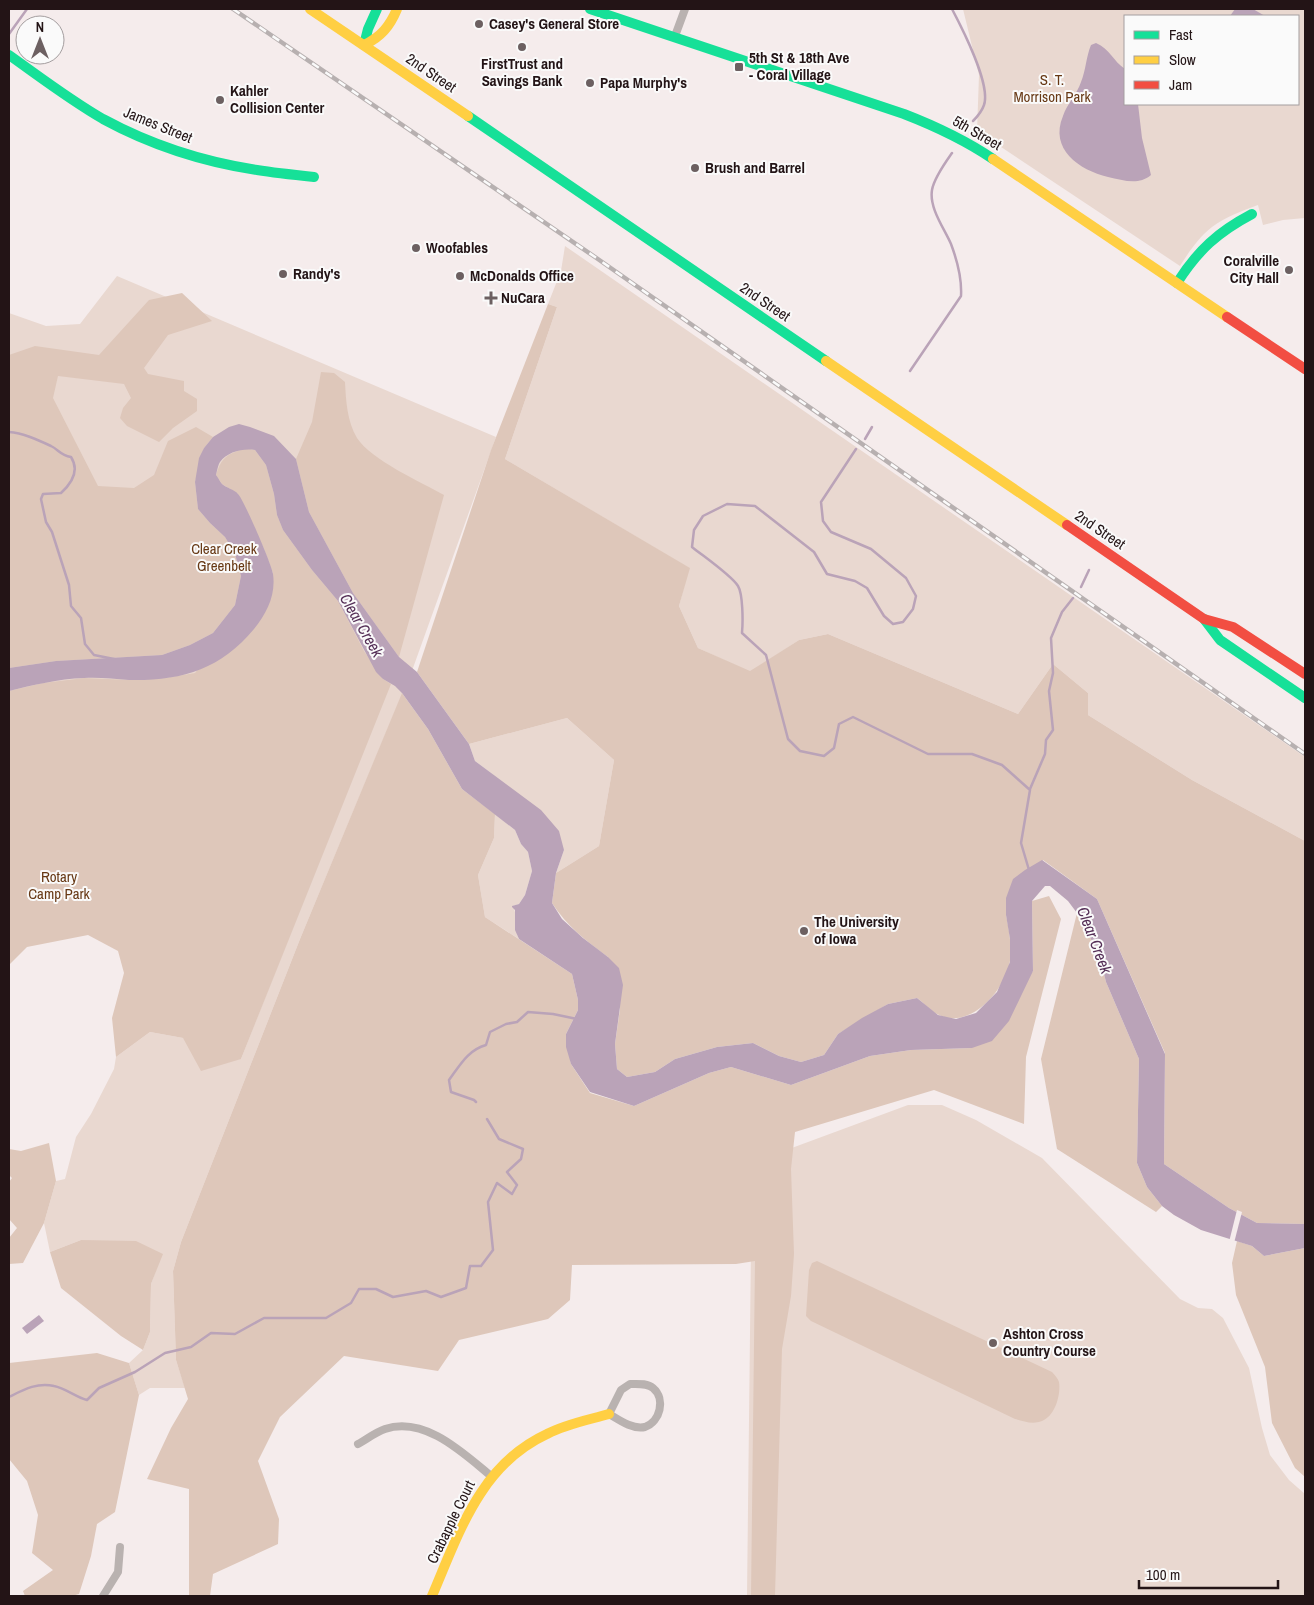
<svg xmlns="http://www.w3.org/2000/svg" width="1314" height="1605" font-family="'Archivo Narrow',sans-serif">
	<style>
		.green { fill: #e9d8d0; fill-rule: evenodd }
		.forest { fill: #dec7ba }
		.water { fill: #baa3b8 }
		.pier { fill: #f5ecec }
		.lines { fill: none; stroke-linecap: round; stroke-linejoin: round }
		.stream { stroke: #baa3b8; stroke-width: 2.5 }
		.street { stroke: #b9b2b0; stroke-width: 8 }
		.fast { stroke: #16e098; stroke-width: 10 }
		.slow { stroke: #ffcf43; stroke-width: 10 }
		.jam { stroke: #f24e42; stroke-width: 10 }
		.rail-casing { stroke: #b7b0b0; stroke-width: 4.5 }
		.rail { stroke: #fafafa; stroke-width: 2.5; stroke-dasharray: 8; stroke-linecap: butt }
		.poi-dot { fill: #6c6061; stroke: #fafafa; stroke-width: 2 }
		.labels { text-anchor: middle; stroke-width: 4; stroke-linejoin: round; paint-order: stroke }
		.poi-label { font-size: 15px; font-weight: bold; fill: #231416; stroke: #fafafa; text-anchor: start }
		.street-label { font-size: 15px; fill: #231416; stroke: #fafafa }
		.park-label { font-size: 15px; fill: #673814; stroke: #fafafa }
		.water-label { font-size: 16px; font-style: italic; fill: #552f57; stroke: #fafafa }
	</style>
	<rect width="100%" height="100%" fill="#f5ecec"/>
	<g class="green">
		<path d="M963,9h342v209l-22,2 -20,5 -5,-20c-16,6 -33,12 -46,22 -14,11 -23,25 -32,39l-203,-135 2,-56zM1125,16h173v88h-173z"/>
		<polygon points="565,246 1305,757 1305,841 1192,780 1088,715 1088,693 1053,664 1018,714 828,634 799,640 750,672 698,648 679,606 689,568 505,459 557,307 548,304 561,271"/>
		<polygon points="117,276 496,437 413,668 300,939 181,1242 173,1271 176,1360 185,1388 150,1388 139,1395 129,1363 143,1350 150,1332 151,1284 162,1254 81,1240 50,1252 44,1223 56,1181 65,1179 76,1137 91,1114 114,1069 116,1057 150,1032 183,1038 241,1059 296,919 284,932 9,936 9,313 46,326 80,324"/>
		<polygon points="567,718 614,760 599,846 556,873 564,850 491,773 475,761 469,744"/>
		<path d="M495,814l20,16 6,14 7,8 4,19 -7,24 -6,9 -6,2c5,10 0,20 6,33l-34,-22 -7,-42 16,-37z"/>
		<polygon points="908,1105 942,1105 976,1120 1042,1158 1180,1299 1198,1308 1212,1309 1223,1318 1249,1368 1262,1428 1270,1455 1289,1480 1305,1494 1305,1596 747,1596 751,1246 762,1159"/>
	</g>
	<g class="forest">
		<polygon points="182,293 212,321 168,335 144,368 148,374 184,381 184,391 197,399 197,411 173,428 159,442 127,426 120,418 123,408 131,398 124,384 58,376 53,398 98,486 134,488 154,475 168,441 196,427 213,437 204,448 195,482 198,509 210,523 225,537 235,554 241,576 235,605 213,633 190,645 162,655 56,661 9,668 9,355 35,346 99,355 149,300"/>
		<path d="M548,304l9,3 -52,152 185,109 -11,38 19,42 52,23 49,-31 29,-6 190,80 35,-50 35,29v22l104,65 113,61v383l-48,-1 -28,-15 -65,-44 1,-111 -68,-154 -54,-39 -37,55c3,15 6,31 4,46 -5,29 -39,69 -71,54 -8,-3 -15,-12 -22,-17l-29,6 -50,30 -14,21 -23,7 -22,-6 -26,-13 -36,4 -42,12 -20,13 -28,5 -10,-8 -2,-25 5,-35 -12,-52c-22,-16 -41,-31 -56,-54l4,-30 43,-27 15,-86 -47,-42 -98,26 -52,-72 74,-222z"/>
		<path d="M321,372l13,1 11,9c1,19 2,39 12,56 14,22 64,44 87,57l-45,162 -46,-64 -44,-81 -13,-53 16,-37z"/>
		<path d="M245,448l10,2 11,15 8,29 3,21 6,15 29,40 26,31 26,50 19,28 8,5 -150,375 -40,12 -18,-33 -33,-6 -34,25 -4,-39 12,-45 -6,-22 -30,-16 -61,12 -18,18v-274l34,-8 41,-5 48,2 33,-2 30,-5 78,-100 -9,-24 -26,-55 -16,-10 -6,-9c6,-19 11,-20 29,-27z"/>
		<polygon points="402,693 428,729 462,789 495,814 494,838 478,875 485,917 572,974 578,1000 578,1010 566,1034 571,1064 590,1093 634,1106 709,1073 731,1067 791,1085 870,1056 911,1050 972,1048 1033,971 1032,901 1049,896 1061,919 1026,1057 1024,1124 934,1090 795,1132 791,1169 794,1254 791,1296 782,1349 775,1596 751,1596 755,1261 736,1264 572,1265 570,1300 548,1319 459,1340 438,1371 344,1356 280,1417 258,1461 279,1519 278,1544 213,1574 210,1596 189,1596 189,1489 147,1479 171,1428 188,1399 176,1360 173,1271 181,1242 300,939"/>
		<polygon points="1077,913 1099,954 1106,982 1139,1059 1137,1163 1147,1187 1162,1206 1156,1212 1057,1149 1041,1059"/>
		<polygon points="49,1143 56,1181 44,1223 23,1263 9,1264 9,1238 17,1228 9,1219 9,1182 12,1178 9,1175 9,1149 21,1151"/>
		<polygon points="81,1240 136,1241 163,1254 151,1284 150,1332 143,1350 121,1336 61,1288 50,1252"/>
		<polygon points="1237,1241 1252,1246 1264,1256 1305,1248 1305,1477 1295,1468 1272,1423 1265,1367 1236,1295 1232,1263"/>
		<path d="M817,1261l235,111c3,3 6,7 7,10 2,13 -4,34 -17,39 -10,4 -18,0 -27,-2l-204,-98 -5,-5 3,-46 3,-7z"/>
		<polygon points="97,1353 129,1363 139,1395 115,1512 97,1524 91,1556 79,1594 72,1596 25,1596 23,1591 53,1570 32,1553 38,1515 27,1481 9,1459 9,1363"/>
	</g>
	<g class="water">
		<polygon points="1235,9 1253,9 1265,16 1230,16"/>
		<path d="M1096,43c14,6 17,18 29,26v35h13l4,34 9,37c-13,11 -28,5 -43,2 -29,-7 -59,-28 -45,-61 4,-12 14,-22 18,-34 5,-12 5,-25 10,-37z"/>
		<path d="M239,424l11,3 24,9 22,23 13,53 44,81 46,64 18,15 52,72 6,17 66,49 18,21 5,19 -8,23 -4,30 10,16 21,19 25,19 11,11 4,17 -8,59 2,25 10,8 28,-5 20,-13 42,-12 36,-4 26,13 22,6 23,-7 14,-21 24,-16 26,-14 29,-6 21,17 18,4 20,-6 21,-21 13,-30v-23l-4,-24v-17l7,-19 12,-9 17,-10 55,39 68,155 -1,110 65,44 28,15 48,1v24l-41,8 -12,-10 -51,-16 -27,-15 -12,-9 -15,-19 -10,-24 2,-104 -33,-77 -7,-28 -22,-41 -9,-12 -18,-15h-5l-13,15 1,70 -24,50 -17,20 -20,7 -61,2 -41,6 -79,29 -60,-18 -22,6 -75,33 -44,-14 -19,-28 -5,-17v-13l12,-24v-10l-6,-26 -53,-35 -4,-9v-20l-3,-3v-1l7,-2 6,-9 7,-24 -4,-19 -7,-8 -6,-14 -53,-41 -34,-60 -26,-36 -7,-7 -12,-7 -7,-7 -38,-71 -26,-31 -29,-40 -6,-15 -3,-21 -8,-29 -11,-15c-12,-2 -28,2 -35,12 -2,3 -3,9 -4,13 2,2 4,7 6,9 4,4 12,5 16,10 6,6 34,71 35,80 3,21 -6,39 -19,55 -34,41 -73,52 -125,51 -15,-1 -30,-3 -45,-2 -26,1 -51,7 -75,13v-23l47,-7 106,-6 28,-10 23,-12 22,-28 6,-29 -6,-22 -10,-17 -15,-14 -12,-14 -3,-27 4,-24 5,-10 9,-11 16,-10z"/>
		<polygon points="39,1315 44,1321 27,1334 22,1328"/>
	</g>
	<polygon class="pier" points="1237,1210 1242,1212 1234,1243 1229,1242"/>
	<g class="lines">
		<g class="stream">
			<path d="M952,9c10,19 39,76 32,96 -2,6 -7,12 -11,16"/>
			<polyline points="9,34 27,9"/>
			<path d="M910,371l51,-75c1,-17 -4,-36 -10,-52 -7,-16 -22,-36 -19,-54 2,-12 13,-27 20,-37"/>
			<path d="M9,432c14,1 29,8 42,14 8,4 9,9 20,11 9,14 1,26 -10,36l-18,1 -2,5 5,23 6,10 17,53 2,21 10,12 4,26 9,11 20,4"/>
			<polyline points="865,439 872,427"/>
			<path d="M856,449l-35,53 2,19 8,11 40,17 35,29 10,18 -3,13 -10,13 -10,2 -9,-8 -17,-28 -12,-7 -28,-7 -13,-22 -59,-46 -28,-2 -24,12 -9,14 -2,17c11,9 39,28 46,39 5,8 5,36 4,47l24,22 22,84 12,12 24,5 10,-8 5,-24 14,-7 75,37h44l30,11 28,25 -9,53 8,27"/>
			<polyline points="1081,587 1089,570"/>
			<polyline points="1030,789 1045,754 1046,740 1053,730 1049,691 1053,673 1051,638 1062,612 1073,598"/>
			<path d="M476,1102l-2,-2 -23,-8 -2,-12c11,-15 19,-30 37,-35l4,-13 16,-8 11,-2 11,-10 25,2 24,5"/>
			<path d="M9,1397c14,-7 28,-15 45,-11 11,2 22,11 33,14l12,-12 36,-16 30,-19 26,-6 20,-14 24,1 29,-16h62l25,-15 8,-14h17l17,8 33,-6 15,6 25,-9 4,-22h11l12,-16 -5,-48 9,-19 15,11 5,-9 -10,-13 14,-13 2,-10 -24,-10 -12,-20"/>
		</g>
		<g class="street">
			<polyline points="675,36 685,9"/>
			<path d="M630,1384c8,0 17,-1 23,4 13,11 7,34 -8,39 -12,3 -26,-7 -36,-13l12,-24z"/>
			<path d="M358,1444c9,-5 18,-12 27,-15 40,-13 78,24 106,47"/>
			<polyline points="103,1596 118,1572 120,1547"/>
		</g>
		<g class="fast">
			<path d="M590,9l314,105c31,12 61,26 89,45"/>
			<polyline points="364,45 368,29 377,9"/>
			<path d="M9,55c31,22 61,45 94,64 48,26 101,43 154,51 19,3 38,5 57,7"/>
			<polyline points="468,116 826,361"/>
			<path d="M1177,283c21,-33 41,-51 75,-69"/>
			<polyline points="1204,619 1220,640 1305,698"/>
		</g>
		<g class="slow">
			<polyline points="310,9 468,116"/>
			<path d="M364,45c17,-8 26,-19 33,-36"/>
			<polyline points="993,159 1227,317"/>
			<polyline points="826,361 1067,525"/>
			<path d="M432,1596c27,-63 48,-131 115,-162 19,-10 41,-14 62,-20"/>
		</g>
		<g class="jam">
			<polyline points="1227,317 1305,369"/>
			<polyline points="1067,525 1204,619 1233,627 1305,674"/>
		</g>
		<defs>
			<polyline id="rail" points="233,9 595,257 1305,754"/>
		</defs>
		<use href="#rail" class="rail-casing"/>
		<use href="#rail" class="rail"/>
	</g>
	<g class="poi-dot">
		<circle cx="479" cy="24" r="5"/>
		<circle cx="522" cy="47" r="5"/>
		<rect x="734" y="62" width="10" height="10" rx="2.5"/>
		<circle cx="590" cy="83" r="5"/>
		<circle cx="220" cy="100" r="5"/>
		<circle cx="695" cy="168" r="5"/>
		<circle cx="416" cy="248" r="5"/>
		<circle cx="1289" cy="270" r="5"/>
		<circle cx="283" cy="274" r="5"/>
		<circle cx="460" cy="276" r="5"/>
		<path d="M488.5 290.5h5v5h5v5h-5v5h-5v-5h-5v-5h5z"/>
		<circle cx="804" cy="931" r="5"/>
		<circle cx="993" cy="1343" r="5"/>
	</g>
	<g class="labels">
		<g class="poi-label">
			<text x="489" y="29">Casey's General Store</text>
			<text x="749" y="63">5th St &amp; 18th Ave<tspan x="749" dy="17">- Coral Village</tspan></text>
			<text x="522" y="69" text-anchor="middle">FirstTrust and<tspan x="522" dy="17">Savings Bank</tspan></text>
			<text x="600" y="88">Papa Murphy's</text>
			<text x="230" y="96">Kahler<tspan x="230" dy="17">Collision Center</tspan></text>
			<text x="705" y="173">Brush and Barrel</text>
			<text x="426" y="253">Woofables</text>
			<text x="1279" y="266" text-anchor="end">Coralville<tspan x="1279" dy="17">City Hall</tspan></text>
			<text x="293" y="279">Randy's</text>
			<text x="470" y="281">McDonalds Office</text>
			<text x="501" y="303">NuCara</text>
			<text x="814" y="927">The University<tspan x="814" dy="17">of Iowa</tspan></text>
			<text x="1003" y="1339">Ashton Cross<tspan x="1003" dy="17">Country Course</tspan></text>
		</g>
		<g class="street-label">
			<text transform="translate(431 73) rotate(34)" y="5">2nd Street</text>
			<text transform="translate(158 125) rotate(22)" y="5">James Street</text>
			<text transform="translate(977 133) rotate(30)" y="5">5th Street</text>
			<text transform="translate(765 302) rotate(34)" y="5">2nd Street</text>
			<text transform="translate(1100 530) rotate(34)" y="5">2nd Street</text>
			<text transform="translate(451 1522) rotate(-64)" y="5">Crabapple Court</text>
		</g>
		<g class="park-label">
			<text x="1052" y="85">S. T.<tspan x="1052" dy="17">Morrison Park</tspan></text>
			<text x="224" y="554">Clear Creek<tspan x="224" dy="17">Greenbelt</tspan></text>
			<text x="59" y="882">Rotary<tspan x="59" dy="17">Camp Park</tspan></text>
		</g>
		<g class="water-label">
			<text transform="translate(362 625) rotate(60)" y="6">Clear Creek</text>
			<text transform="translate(1095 940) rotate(69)" y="6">Clear Creek</text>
		</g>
	</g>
	<rect width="1314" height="1605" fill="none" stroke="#231416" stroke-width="20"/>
	<rect x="1124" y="15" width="175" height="90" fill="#fafafa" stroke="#a49e9f"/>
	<rect x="1134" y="31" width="25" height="8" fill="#16e098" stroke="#a49e9f"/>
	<text x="1169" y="40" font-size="15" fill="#231416">Fast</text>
	<rect x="1134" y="56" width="25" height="8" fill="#ffcf43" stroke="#a49e9f"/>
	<text x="1169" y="65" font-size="15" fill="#231416">Slow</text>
	<rect x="1134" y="81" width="25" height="8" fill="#f24e42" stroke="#a49e9f"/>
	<text x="1169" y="90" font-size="15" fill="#231416">Jam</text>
	<g transform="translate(40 40)"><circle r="24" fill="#fafafa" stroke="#a49e9f"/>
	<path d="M0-4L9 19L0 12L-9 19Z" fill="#6c6061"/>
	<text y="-8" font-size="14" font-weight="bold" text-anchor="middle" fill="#231416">N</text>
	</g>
	<path d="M1139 1580v8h139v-8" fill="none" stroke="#231416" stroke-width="2.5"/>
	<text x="1146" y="1580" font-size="15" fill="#231416" stroke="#fafafa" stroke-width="4" paint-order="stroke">100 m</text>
</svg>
